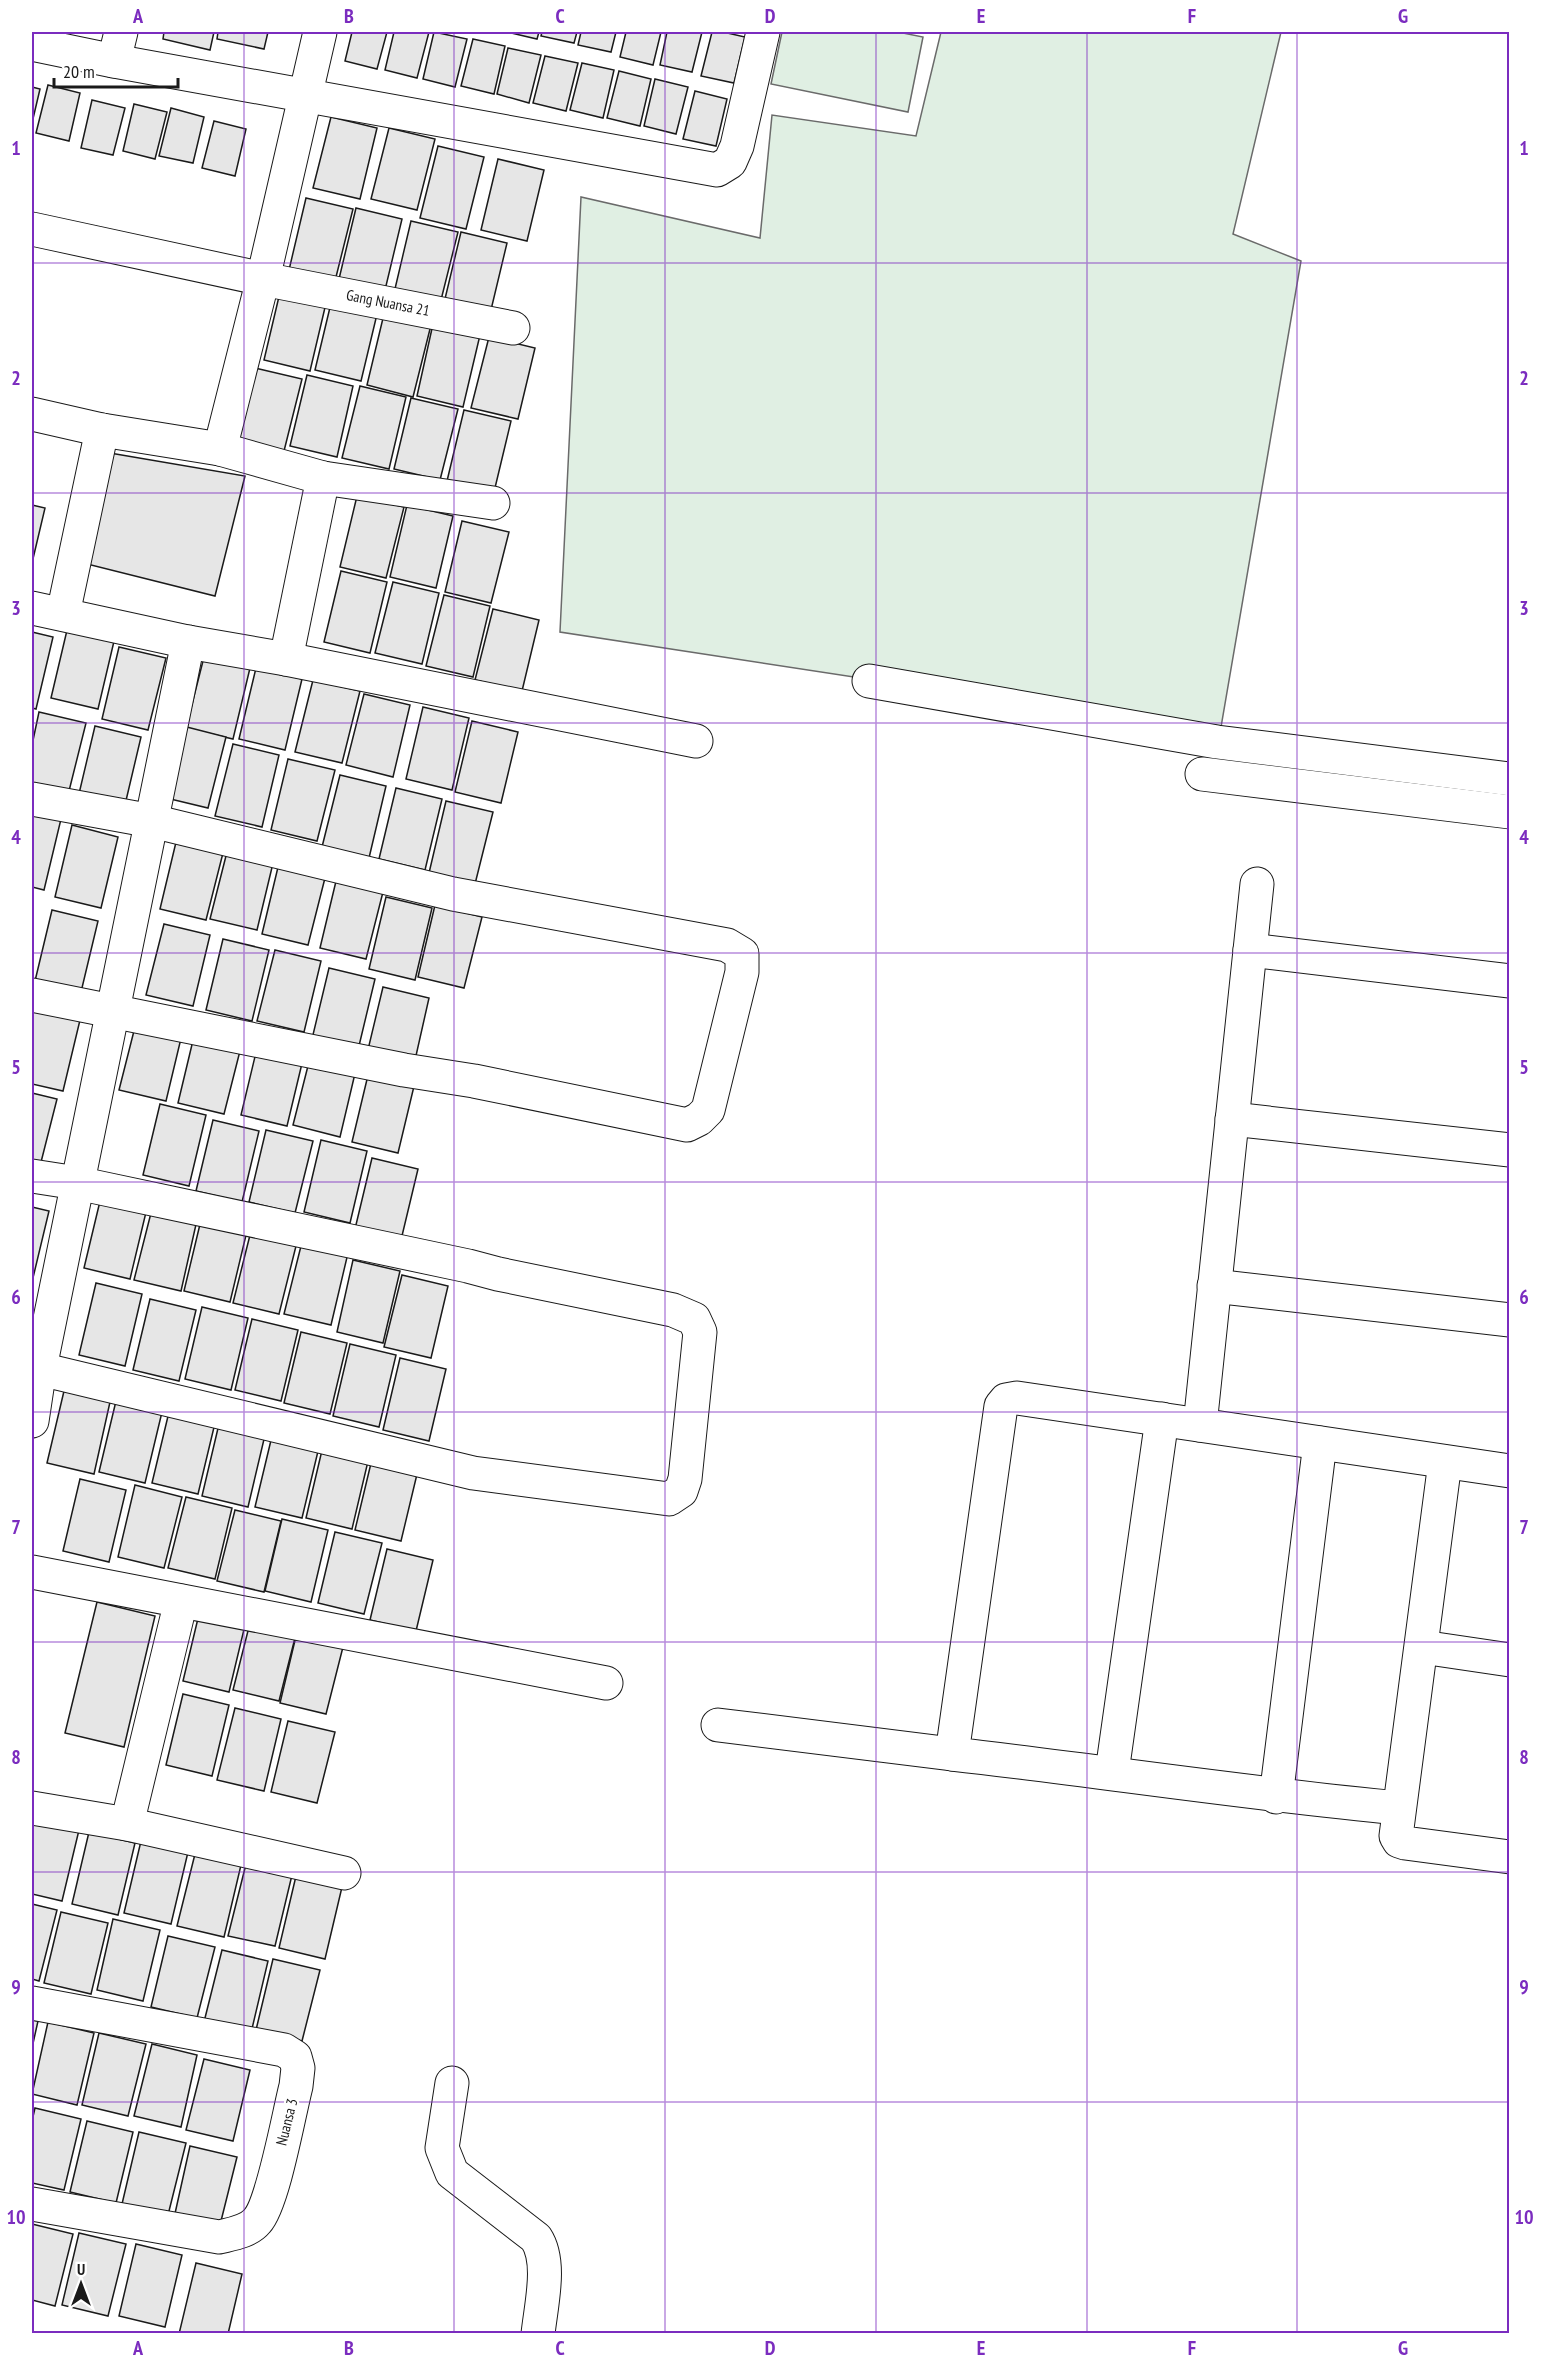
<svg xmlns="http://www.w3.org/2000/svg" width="1541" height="2365" font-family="'PT Sans Narrow',sans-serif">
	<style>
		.green { fill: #e0efe3; stroke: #6a6a6a; stroke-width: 1.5 }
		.building { fill: #e6e6e6; stroke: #1a1a1a; stroke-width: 1.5 }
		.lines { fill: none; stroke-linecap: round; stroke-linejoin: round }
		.minor-casing { stroke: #1a1a1a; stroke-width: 35 }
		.minor { stroke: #fff; stroke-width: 33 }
		.grid { fill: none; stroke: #7b2cbf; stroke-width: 1.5; stroke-opacity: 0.55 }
		.labels { text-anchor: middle; stroke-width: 4.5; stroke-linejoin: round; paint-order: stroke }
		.street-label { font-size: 15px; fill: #1a1a1a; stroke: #fff }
		.neatline { fill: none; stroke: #7b2cbf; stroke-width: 2 }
		.grid-label { font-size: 20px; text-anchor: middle; font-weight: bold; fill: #7b2cbf }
	</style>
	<rect width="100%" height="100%" fill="#fff"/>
	<g class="green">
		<polygon points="782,32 898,32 923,37 908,112 771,84"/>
		<polygon points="941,32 1281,32 1233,234 1301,261 1220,733 560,632 581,197 760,238 772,115 916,136"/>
	</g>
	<g class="building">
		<polygon points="164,32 214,32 210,50 163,39"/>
		<polygon points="218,32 268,32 264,49 217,39"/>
		<polygon points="352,32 387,32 377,69 345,61"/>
		<polygon points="394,32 429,32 417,78 385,70"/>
		<polygon points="434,32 467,39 455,87 423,79"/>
		<polygon points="507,32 539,32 537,39"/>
		<polygon points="542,32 577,32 574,43 541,36"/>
		<polygon points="581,32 616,32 611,52 578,45"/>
		<polygon points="626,32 661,32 653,65 620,57"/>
		<polygon points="667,32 702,32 692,72 660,65"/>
		<polygon points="712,32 723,32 745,37 734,83 701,76"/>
		<polygon points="473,39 505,46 494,94 461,86"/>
		<polygon points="508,48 541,55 529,103 497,94"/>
		<polygon points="545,56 578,63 566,111 533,103"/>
		<polygon points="582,63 614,70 603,118 570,110"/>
		<polygon points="619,71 651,79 640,126 607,118"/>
		<polygon points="655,79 688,87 676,134 644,126"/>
		<polygon points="48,85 80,93 69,141 36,133"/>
		<polygon points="32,87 40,89 32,123"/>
		<polygon points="695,91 727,99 716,146 683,139"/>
		<polygon points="92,100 125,108 113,155 81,148"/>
		<polygon points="134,104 167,112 155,159 123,151"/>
		<polygon points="171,108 204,117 193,163 159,156"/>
		<polygon points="331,117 377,128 360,199 313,188"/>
		<polygon points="214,121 246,129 235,176 202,168"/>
		<polygon points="389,128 435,139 417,210 371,199"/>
		<polygon points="438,146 484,157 466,229 420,218"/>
		<polygon points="498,159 544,170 527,241 481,230"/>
		<polygon points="306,198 353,209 335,281 289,270"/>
		<polygon points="356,208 402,219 385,290 339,279"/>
		<polygon points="411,221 458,232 440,304 394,293"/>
		<polygon points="461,232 507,243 490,314 444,303"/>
		<polygon points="281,288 327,299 310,371 264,360"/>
		<polygon points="332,299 378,310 361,381 315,370"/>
		<polygon points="384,314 431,325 413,397 367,385"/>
		<polygon points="433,324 480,335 463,407 417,396"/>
		<polygon points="489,337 535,348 518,419 471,408"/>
		<polygon points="255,368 302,379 284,451 238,440"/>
		<polygon points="307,375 353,386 337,457 290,446"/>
		<polygon points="360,386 406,397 389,469 342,458"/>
		<polygon points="411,398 458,409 440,480 394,469"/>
		<polygon points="464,410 511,421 494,492 447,481"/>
		<polygon points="104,452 245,476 215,596 83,563"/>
		<polygon points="357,496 404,507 386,578 340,567"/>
		<polygon points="32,505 45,508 32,563"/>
		<polygon points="407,505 453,516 436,588 390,577"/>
		<polygon points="462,521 509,532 491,603 445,592"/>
		<polygon points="341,571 387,582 370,653 324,642"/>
		<polygon points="393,582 439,593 422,664 375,653"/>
		<polygon points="444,595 490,606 473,677 426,666"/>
		<polygon points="493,609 539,620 522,691 475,680"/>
		<polygon points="68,626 115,637 98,709 51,698"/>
		<polygon points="32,632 53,637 36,709 32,708"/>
		<polygon points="119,647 166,658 148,730 102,719"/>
		<polygon points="204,657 250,668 233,739 186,728"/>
		<polygon points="256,668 302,679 285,750 239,739"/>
		<polygon points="313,680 360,691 342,763 295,752"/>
		<polygon points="364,694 410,705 393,777 346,765"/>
		<polygon points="423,707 469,718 452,790 406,779"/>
		<polygon points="39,712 86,723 68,795 32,786 32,745"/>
		<polygon points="472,721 518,732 501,803 455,792"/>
		<polygon points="179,725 226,737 208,808 162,797"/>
		<polygon points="95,726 141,737 124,809 78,798"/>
		<polygon points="233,744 279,755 262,827 215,816"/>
		<polygon points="288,759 335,770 317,841 271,830"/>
		<polygon points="340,775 386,786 369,858 322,847"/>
		<polygon points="396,788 442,799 425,870 379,859"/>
		<polygon points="446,801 493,812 475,884 429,873"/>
		<polygon points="32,811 61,819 44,890 32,887"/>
		<polygon points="72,825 118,837 101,908 55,897"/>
		<polygon points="177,838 224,849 206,920 160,909"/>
		<polygon points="228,848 274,859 257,930 210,919"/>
		<polygon points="279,863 326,874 308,945 262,934"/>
		<polygon points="337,877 384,888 366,959 320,948"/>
		<polygon points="386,897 432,908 415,980 369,969"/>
		<polygon points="435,905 482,917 464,988 418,977"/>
		<polygon points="52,910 98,921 81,992 35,981"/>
		<polygon points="164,924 210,935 193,1006 146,995"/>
		<polygon points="223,939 269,950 252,1021 206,1010"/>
		<polygon points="275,950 321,961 304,1032 257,1021"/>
		<polygon points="329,968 375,979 358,1050 312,1039"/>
		<polygon points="383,987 429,998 413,1069 366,1058"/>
		<polygon points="34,1009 80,1020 63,1091 32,1084 32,1019"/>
		<polygon points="137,1019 183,1030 166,1101 119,1090"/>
		<polygon points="195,1032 242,1043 224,1114 178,1103"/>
		<polygon points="258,1044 304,1055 287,1126 241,1115"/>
		<polygon points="311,1054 357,1065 340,1137 293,1125"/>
		<polygon points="369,1071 415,1082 398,1153 352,1142"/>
		<polygon points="32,1093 57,1099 39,1170 32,1168"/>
		<polygon points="160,1104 206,1115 189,1186 143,1175"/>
		<polygon points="213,1120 259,1131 242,1202 196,1191"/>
		<polygon points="266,1130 313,1141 295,1213 249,1202"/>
		<polygon points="321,1140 367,1151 350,1223 304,1212"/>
		<polygon points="372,1158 418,1169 401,1240 355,1229"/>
		<polygon points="101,1197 147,1208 130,1279 84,1268"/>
		<polygon points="32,1207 49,1211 32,1282"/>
		<polygon points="152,1209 197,1220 181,1291 134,1280"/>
		<polygon points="201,1220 247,1231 230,1302 184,1291"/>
		<polygon points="251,1231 297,1242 279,1314 233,1303"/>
		<polygon points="302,1242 348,1253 331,1325 284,1314"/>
		<polygon points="353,1260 400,1271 383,1343 337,1332"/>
		<polygon points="402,1275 448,1286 431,1358 384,1347"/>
		<polygon points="96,1283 142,1294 125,1366 79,1355"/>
		<polygon points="150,1299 196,1310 179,1381 133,1370"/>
		<polygon points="202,1307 248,1318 231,1390 185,1379"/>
		<polygon points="252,1319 298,1330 281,1401 235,1390"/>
		<polygon points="301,1332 347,1343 330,1414 284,1403"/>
		<polygon points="350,1344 396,1355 379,1427 333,1416"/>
		<polygon points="400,1358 446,1369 429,1441 383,1430"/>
		<polygon points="64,1391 110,1402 94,1474 47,1463"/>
		<polygon points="116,1401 162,1412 145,1483 99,1472"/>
		<polygon points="169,1412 215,1423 198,1494 152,1483"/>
		<polygon points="219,1424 265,1435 248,1507 202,1496"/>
		<polygon points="272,1436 319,1447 302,1518 255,1507"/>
		<polygon points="323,1446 369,1457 352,1529 306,1518"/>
		<polygon points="372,1459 418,1470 401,1541 355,1530"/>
		<polygon points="80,1479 126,1490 109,1562 63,1551"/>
		<polygon points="135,1485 182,1497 164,1568 118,1557"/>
		<polygon points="186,1497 232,1508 215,1579 168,1568"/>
		<polygon points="235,1510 281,1521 264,1592 217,1581"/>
		<polygon points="282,1519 328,1530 311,1602 265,1591"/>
		<polygon points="335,1532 382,1543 364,1614 318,1603"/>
		<polygon points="387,1549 433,1560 416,1631 370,1620"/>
		<polygon points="97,1602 155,1616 124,1747 65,1733"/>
		<polygon points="200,1610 246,1621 229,1692 183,1681"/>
		<polygon points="251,1619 297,1630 279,1701 233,1690"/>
		<polygon points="297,1632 344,1643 326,1714 280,1703"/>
		<polygon points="183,1694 229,1705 212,1776 166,1765"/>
		<polygon points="235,1708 281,1719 264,1791 217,1780"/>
		<polygon points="288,1721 335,1732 317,1803 271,1792"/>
		<polygon points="33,1819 79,1830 62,1901 32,1894"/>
		<polygon points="89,1832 135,1843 118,1915 72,1904"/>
		<polygon points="141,1841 188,1852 171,1924 124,1913"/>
		<polygon points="195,1854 241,1865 224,1937 177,1926"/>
		<polygon points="246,1864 292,1875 275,1946 228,1936"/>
		<polygon points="296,1876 342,1887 325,1959 279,1948"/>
		<polygon points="32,1904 57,1910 39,1981 32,1979"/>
		<polygon points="61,1912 108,1923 91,1994 44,1983"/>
		<polygon points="113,1919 160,1930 143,2001 97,1990"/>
		<polygon points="168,1936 215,1947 197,2018 151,2007"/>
		<polygon points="222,1950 268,1961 251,2033 204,2022"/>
		<polygon points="273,1959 320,1970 302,2041 256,2030"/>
		<polygon points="32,2020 38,2021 32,2048"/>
		<polygon points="48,2022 94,2033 77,2105 32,2094"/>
		<polygon points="99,2033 146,2044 128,2116 82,2105"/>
		<polygon points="152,2044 197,2055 181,2127 134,2116"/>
		<polygon points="204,2059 250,2070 233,2141 186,2130"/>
		<polygon points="35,2108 81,2119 64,2190 32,2183 32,2121"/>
		<polygon points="87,2121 133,2132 116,2203 70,2192"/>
		<polygon points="139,2132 186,2143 168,2215 122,2204"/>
		<polygon points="190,2146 237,2157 219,2229 174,2218"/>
		<polygon points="32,2224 73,2234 55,2306 32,2300"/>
		<polygon points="79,2233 126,2244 108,2316 62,2305"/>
		<polygon points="136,2244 182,2255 165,2327 119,2316"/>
		<polygon points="196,2263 242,2274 228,2334 179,2334"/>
	</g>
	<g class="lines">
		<defs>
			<g id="minor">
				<polyline points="32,44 114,61 717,170 730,162 737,146 763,32"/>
				<polyline points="114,61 121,32"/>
				<polyline points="32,229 263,279 513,328"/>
				<polyline points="32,414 102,430 220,449 323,478 493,503"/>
				<polyline points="220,449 263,279 320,32"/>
				<polyline points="32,608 188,642 286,659 696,741"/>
				<polyline points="63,614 102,430"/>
				<polyline points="286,659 323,478"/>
				<polyline points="869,681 1217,742 1510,779"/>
				<polyline points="1202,774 1510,812"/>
				<polyline points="32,799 152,821 453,894 727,945 742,954 742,972 708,1110 699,1119 687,1125 474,1081 404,1070 32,995"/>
				<polyline points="1250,950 1510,981"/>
				<polyline points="1232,1119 1510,1150"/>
				<polyline points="32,1176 77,1183 468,1266 498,1274 673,1310 694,1319 700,1332 685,1479 681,1491 669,1499 473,1473 32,1367"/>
				<polyline points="1214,1286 1510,1320"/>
				<polyline points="32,1421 40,1368 188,642"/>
				<polyline points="1200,1425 1257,884"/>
				<polyline points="1445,1462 1396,1836 1399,1841 1405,1843 1510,1857"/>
				<polyline points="32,1572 606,1683"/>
				<polyline points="1422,1647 1510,1660"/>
				<polyline points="718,1725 952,1754"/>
				<polyline points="1112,1772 1162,1419"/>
				<polyline points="1276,1797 1320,1443"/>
				<polyline points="32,1808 127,1824 344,1873"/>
				<path d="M1399,1808c-150,-14 -298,-37 -447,-54l49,-348 5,-6 11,-2 493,73"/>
				<polyline points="127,1824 181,1601"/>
				<path d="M32,2003l252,47 11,7 3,11 -2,18c-7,27 -23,118 -39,135 -9,11 -26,13 -38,16l-187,-33"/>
				<path d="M452,2083l-10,65 10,25 84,65c16,24 5,67 2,96"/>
			</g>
		</defs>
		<use href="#minor" class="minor-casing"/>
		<use href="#minor" class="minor"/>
	</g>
	<path class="grid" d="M244,32v2302M454,32v2302M665,32v2302M876,32v2302M1087,32v2302M1297,32v2302M32,263h1478M32,493h1478M32,723h1478M32,953h1478M32,1182h1478M32,1412h1478M32,1642h1478M32,1872h1478M32,2102h1478"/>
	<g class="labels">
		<g class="street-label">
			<text transform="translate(388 303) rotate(11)" y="5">Gang Nuansa 21</text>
			<text transform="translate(287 2122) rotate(-76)" y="5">Nuansa 3</text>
		</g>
	</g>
	<rect width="1541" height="2365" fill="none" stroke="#ffffff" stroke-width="66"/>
	<g transform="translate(81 2284)" stroke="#ffffff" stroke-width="4.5" paint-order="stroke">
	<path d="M0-4.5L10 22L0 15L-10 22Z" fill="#1a1a1a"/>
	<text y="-9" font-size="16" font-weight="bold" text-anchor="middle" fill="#1a1a1a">U</text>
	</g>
	<path d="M54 78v9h124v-9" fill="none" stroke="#1a1a1a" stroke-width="3"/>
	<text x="63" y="78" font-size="18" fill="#1a1a1a" stroke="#ffffff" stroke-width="4.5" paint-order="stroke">20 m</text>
	<rect x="33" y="33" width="1475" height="2299" class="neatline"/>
	<g class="grid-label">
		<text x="138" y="23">A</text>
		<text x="349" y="23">B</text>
		<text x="560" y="23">C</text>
		<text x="770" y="23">D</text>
		<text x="981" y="23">E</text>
		<text x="1192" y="23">F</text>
		<text x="1403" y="23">G</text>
		<text x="16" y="155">1</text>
		<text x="1524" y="155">1</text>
		<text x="16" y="385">2</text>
		<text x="1524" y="385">2</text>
		<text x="16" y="615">3</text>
		<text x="1524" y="615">3</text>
		<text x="16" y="844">4</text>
		<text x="1524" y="844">4</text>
		<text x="16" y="1074">5</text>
		<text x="1524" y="1074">5</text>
		<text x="16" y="1304">6</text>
		<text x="1524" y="1304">6</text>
		<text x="16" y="1534">7</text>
		<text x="1524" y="1534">7</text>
		<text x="16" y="1764">8</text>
		<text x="1524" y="1764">8</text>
		<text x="16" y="1994">9</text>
		<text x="1524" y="1994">9</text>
		<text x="16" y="2224">10</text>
		<text x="1524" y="2224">10</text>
		<text x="138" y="2355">A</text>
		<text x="349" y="2355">B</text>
		<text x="560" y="2355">C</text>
		<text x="770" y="2355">D</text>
		<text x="981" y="2355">E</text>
		<text x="1192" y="2355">F</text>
		<text x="1403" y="2355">G</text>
	</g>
</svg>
